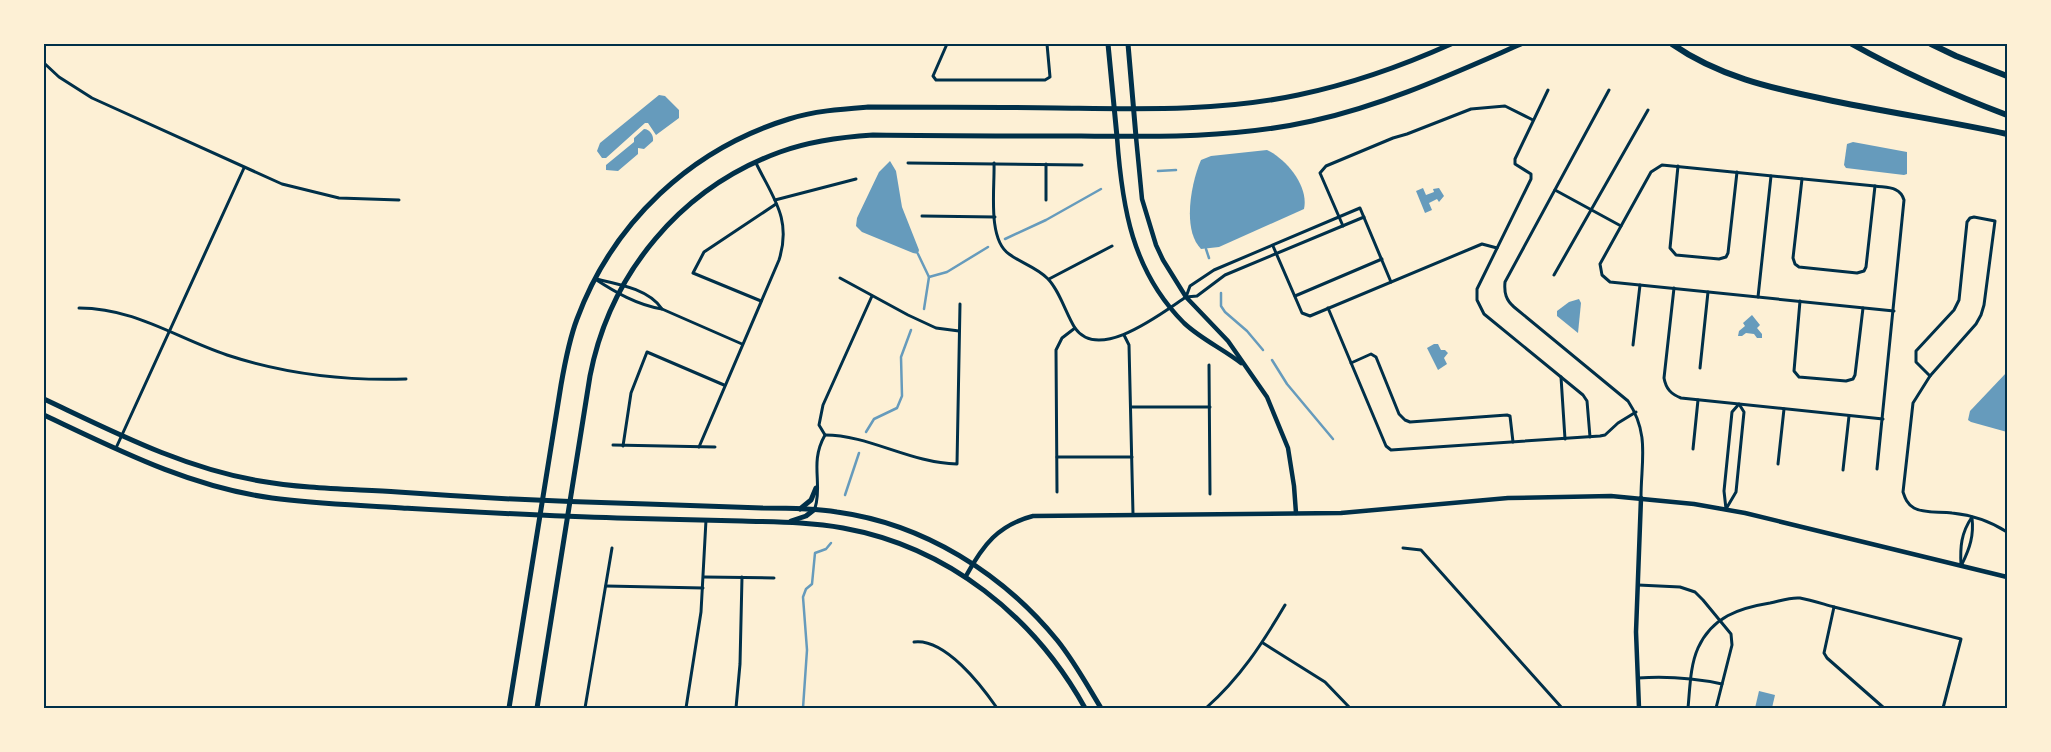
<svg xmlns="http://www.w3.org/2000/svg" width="2051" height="752" font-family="Barlow,sans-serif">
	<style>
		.water { fill: #669bbc }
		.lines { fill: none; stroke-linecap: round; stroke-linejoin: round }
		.stream { stroke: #669bbc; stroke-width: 2.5 }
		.minor { stroke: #003049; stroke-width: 3 }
		.tertiary { stroke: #003049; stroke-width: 4.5 }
		.secondary { stroke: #003049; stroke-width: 5 }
		.motorway { stroke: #003049; stroke-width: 6 }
		.neatline { fill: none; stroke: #003049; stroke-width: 2 }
	</style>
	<rect width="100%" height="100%" fill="#fdf0d5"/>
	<g class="water">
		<polygon points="659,95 665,96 679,110 679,118 656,135 648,123 645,123 606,158 602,158 597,151 600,143"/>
		<path d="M644,129c6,0 10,7 9,12l-9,8 -6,-1v6l-20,17 -12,-1v-5l28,-23v-4z"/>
		<polygon points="1853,142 1907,152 1907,174 1904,175 1846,168 1844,165 1847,144"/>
		<path d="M1267,150c19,9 42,36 37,59l-85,38 -18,2c-19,-19 -10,-66 0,-89l10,-4z"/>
		<polygon points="890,161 896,171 902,207 919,250 918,254 913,253 862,232 856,226 857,218 879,172"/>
		<polygon points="1423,188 1426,195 1434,192 1433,189 1439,188 1444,196 1439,202 1437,199 1429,203 1432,210 1425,213 1416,191"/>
		<polygon points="1579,299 1581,303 1578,333 1557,316 1557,311 1569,302"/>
		<polygon points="1752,315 1760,325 1757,328 1762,334 1762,338 1757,338 1754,334 1746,333 1742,336 1738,336 1739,331 1745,326 1743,323"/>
		<polygon points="1434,344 1438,344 1441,350 1445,350 1448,353 1444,358 1447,364 1438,370 1427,348"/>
		<polygon points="2007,372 2007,432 1971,422 1968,420 1970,411"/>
		<polygon points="1759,691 1775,695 1772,708 1755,708"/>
	</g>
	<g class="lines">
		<g class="stream">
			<polyline points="1158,171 1176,170"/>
			<polyline points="1005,239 1046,220 1101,189"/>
			<polyline points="1206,249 1209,258"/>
			<polyline points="918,254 929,277 924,309"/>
			<polyline points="929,277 947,272 988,247"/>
			<polyline points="1221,293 1221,306 1225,312 1247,331 1263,350"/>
			<polyline points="1272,360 1287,384 1333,439"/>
			<polyline points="866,432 874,419 897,408 902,396 901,357 911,330"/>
			<polyline points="845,495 859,453"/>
			<polyline points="803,708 807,650 803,597 806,589 812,584 815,553 826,549 831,543"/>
		</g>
		<g class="minor">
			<polyline points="947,44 933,76 936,80 1045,80 1050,77 1047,44"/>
			<polyline points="44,63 59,77 92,98 282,184 339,198 399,200"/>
			<polyline points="1548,90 1515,159 1515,164 1531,174 1531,179 1477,289 1477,300 1484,314 1583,395 1587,401 1590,437"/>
			<path d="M1609,90l-104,192c-1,11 1,18 9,25l114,94c22,33 13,60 13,97"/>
			<polyline points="908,163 1082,165"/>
			<path d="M994,163c1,24 -7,76 15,91 12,9 27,13 38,24 12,11 19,36 28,50 24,35 88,-16 111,-31"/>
			<polyline points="1678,166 1670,248 1676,255 1719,259 1726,257 1728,253 1737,172"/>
			<polyline points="1802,179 1793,258 1795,264 1799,267 1857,273 1864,271 1866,267 1875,186"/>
			<polyline points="1555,190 1621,226"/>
			<polyline points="775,200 856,179"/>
			<polyline points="1046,200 1046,164"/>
			<polyline points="922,216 995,217"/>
			<polygon points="1974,217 1995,221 1984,305 1981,315 1976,324 1930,376 1916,362 1916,351 1954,310 1959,300 1967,222 1970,218"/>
			<polyline points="1343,226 1320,173 1326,166 1393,138 1407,134 1471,109 1505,106 1533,120"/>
			<polyline points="1273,246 1302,313 1310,316 1482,244 1497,248"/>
			<polyline points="1554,275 1648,110"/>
			<polyline points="840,278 908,315 936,328 959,331"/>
			<path d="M595,279c20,13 42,26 67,30l80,35"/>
			<path d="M596,279c22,5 53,10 66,30"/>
			<polyline points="1049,279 1112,246"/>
			<path d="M1674,288l-10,90c2,11 7,16 17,20l202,21"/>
			<polyline points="1295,296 1382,259"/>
			<polyline points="1186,297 1190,286 1214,270 1360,208 1391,282"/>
			<polyline points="1186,297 1197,296 1225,275 1364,217"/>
			<polyline points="1758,297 1771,176"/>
			<polyline points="761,301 693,273 704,252 776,204"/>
			<polyline points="1800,301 1794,371 1799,377 1846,381 1853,379 1855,375 1863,308"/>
			<path d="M79,308c56,0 97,30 148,47 58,19 118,26 179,24"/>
			<polyline points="1328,308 1386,446 1391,450 1600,436 1605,435 1618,423 1636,412"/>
			<polyline points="1124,335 1129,345 1133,514"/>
			<polyline points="1633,345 1640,285"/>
			<polyline points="1351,363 1371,354 1376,357 1399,414 1405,420 1410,422 1507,415 1510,416 1513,442"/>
			<polyline points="1209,365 1210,494"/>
			<polyline points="1700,368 1708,292"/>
			<path d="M1930,376l-17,27 -10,89c2,6 4,12 11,16 10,6 27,3 38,5 20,2 38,8 55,19"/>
			<polyline points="1561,377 1565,439"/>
			<polygon points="1739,404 1744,412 1736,492 1726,509 1724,491 1732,412"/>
			<polyline points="1132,407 1210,407"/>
			<path d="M825,435c44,0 85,28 132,29l3,-160"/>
			<polyline points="613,445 715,447"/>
			<polyline points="623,446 631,393 647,352 724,385"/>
			<path d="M699,447l80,-187c13,-41 -6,-62 -23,-97"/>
			<polyline points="116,448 244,168"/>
			<polyline points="1693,449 1698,400"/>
			<polyline points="1057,457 1132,457"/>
			<polyline points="1778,464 1784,409"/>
			<path d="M1877,469l27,-269c-4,-14 -17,-12 -29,-14l-213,-21 -11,7 -51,92 2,11 8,7 284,29"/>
			<polyline points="1843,470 1849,416"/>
			<polyline points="1057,492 1056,350 1062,338 1075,328"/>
			<path d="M815,508c8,-24 -6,-45 10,-73l-6,-10 4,-20 49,-109"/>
			<polyline points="1403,548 1421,550 1562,708"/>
			<path d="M1962,564c8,-16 12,-29 10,-46"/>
			<path d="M1961,566c-1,-19 0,-33 11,-49"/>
			<polyline points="704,577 774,578"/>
			<polyline points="1638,585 1680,587 1695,592 1703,600 1731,634 1732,645 1716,708"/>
			<polyline points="606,586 703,588"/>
			<path d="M914,642c31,-4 67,43 83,66"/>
			<polyline points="1263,643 1325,682 1350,708"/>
			<path d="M1638,678c29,-2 56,0 84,6"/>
			<polyline points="585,708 612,548"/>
			<polyline points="686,708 701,612 706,520"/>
			<polyline points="736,708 740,664 742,577"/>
			<path d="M1206,708c34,-30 56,-64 79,-103"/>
			<path d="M1688,708c2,-20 2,-42 10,-60 14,-31 41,-40 72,-45 10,-2 20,-6 30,-5 11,2 23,6 34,9"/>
			<polyline points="1884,708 1827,658 1824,653 1834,607 1961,639 1943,708"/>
		</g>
		<g class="tertiary">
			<path d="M1117,137c5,70 15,134 67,186 17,16 39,26 57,40"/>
			<polyline points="1136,137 1142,199 1156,245 1163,260 1186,297 1228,341 1267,397 1288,448 1294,486 1296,513"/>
			<path d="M966,576c17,-31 32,-51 67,-60l308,-3 167,-15 103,-2 83,8 51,9 262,64"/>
			<polyline points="1639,708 1636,632 1641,498"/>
		</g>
		<g class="secondary">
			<polyline points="1108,44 1117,137"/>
			<polyline points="1128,44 1136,137"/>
			<path d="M44,399c70,33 139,69 216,82 45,8 92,8 138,11 83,6 166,10 249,12 38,1 77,3 115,4 25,0 51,0 75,4 87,12 165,61 220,128 17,21 30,45 44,68"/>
			<path d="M44,415c74,35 146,72 228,83 43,6 87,7 130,10 72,4 143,8 215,10 42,1 83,2 125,3 34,1 68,1 101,7 105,19 191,88 242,180"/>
			<polyline points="800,509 811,500 816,488"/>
			<polyline points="791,521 806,516 815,509"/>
			<path d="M509,708l52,-323c4,-23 8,-45 16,-66 36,-97 114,-170 212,-200 25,-8 53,-10 79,-12 63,0 126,0 189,1 80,1 161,4 241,-13 53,-11 104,-29 153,-51"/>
			<path d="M537,708l53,-332c20,-103 91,-188 190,-224 30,-11 61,-15 93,-17 69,1 139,1 208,1 77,1 155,2 231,-15 73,-16 140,-47 209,-77"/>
		</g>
		<g class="motorway">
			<path d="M1672,44c46,32 98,44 152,55 61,13 123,22 183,35"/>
			<path d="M1852,44c50,28 102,51 155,71"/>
			<polyline points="1931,44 1956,56 2007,76"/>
		</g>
	</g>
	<rect width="2051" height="752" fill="none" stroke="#fdf0d5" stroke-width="90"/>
	<rect x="45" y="45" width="1961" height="662" class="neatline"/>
</svg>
